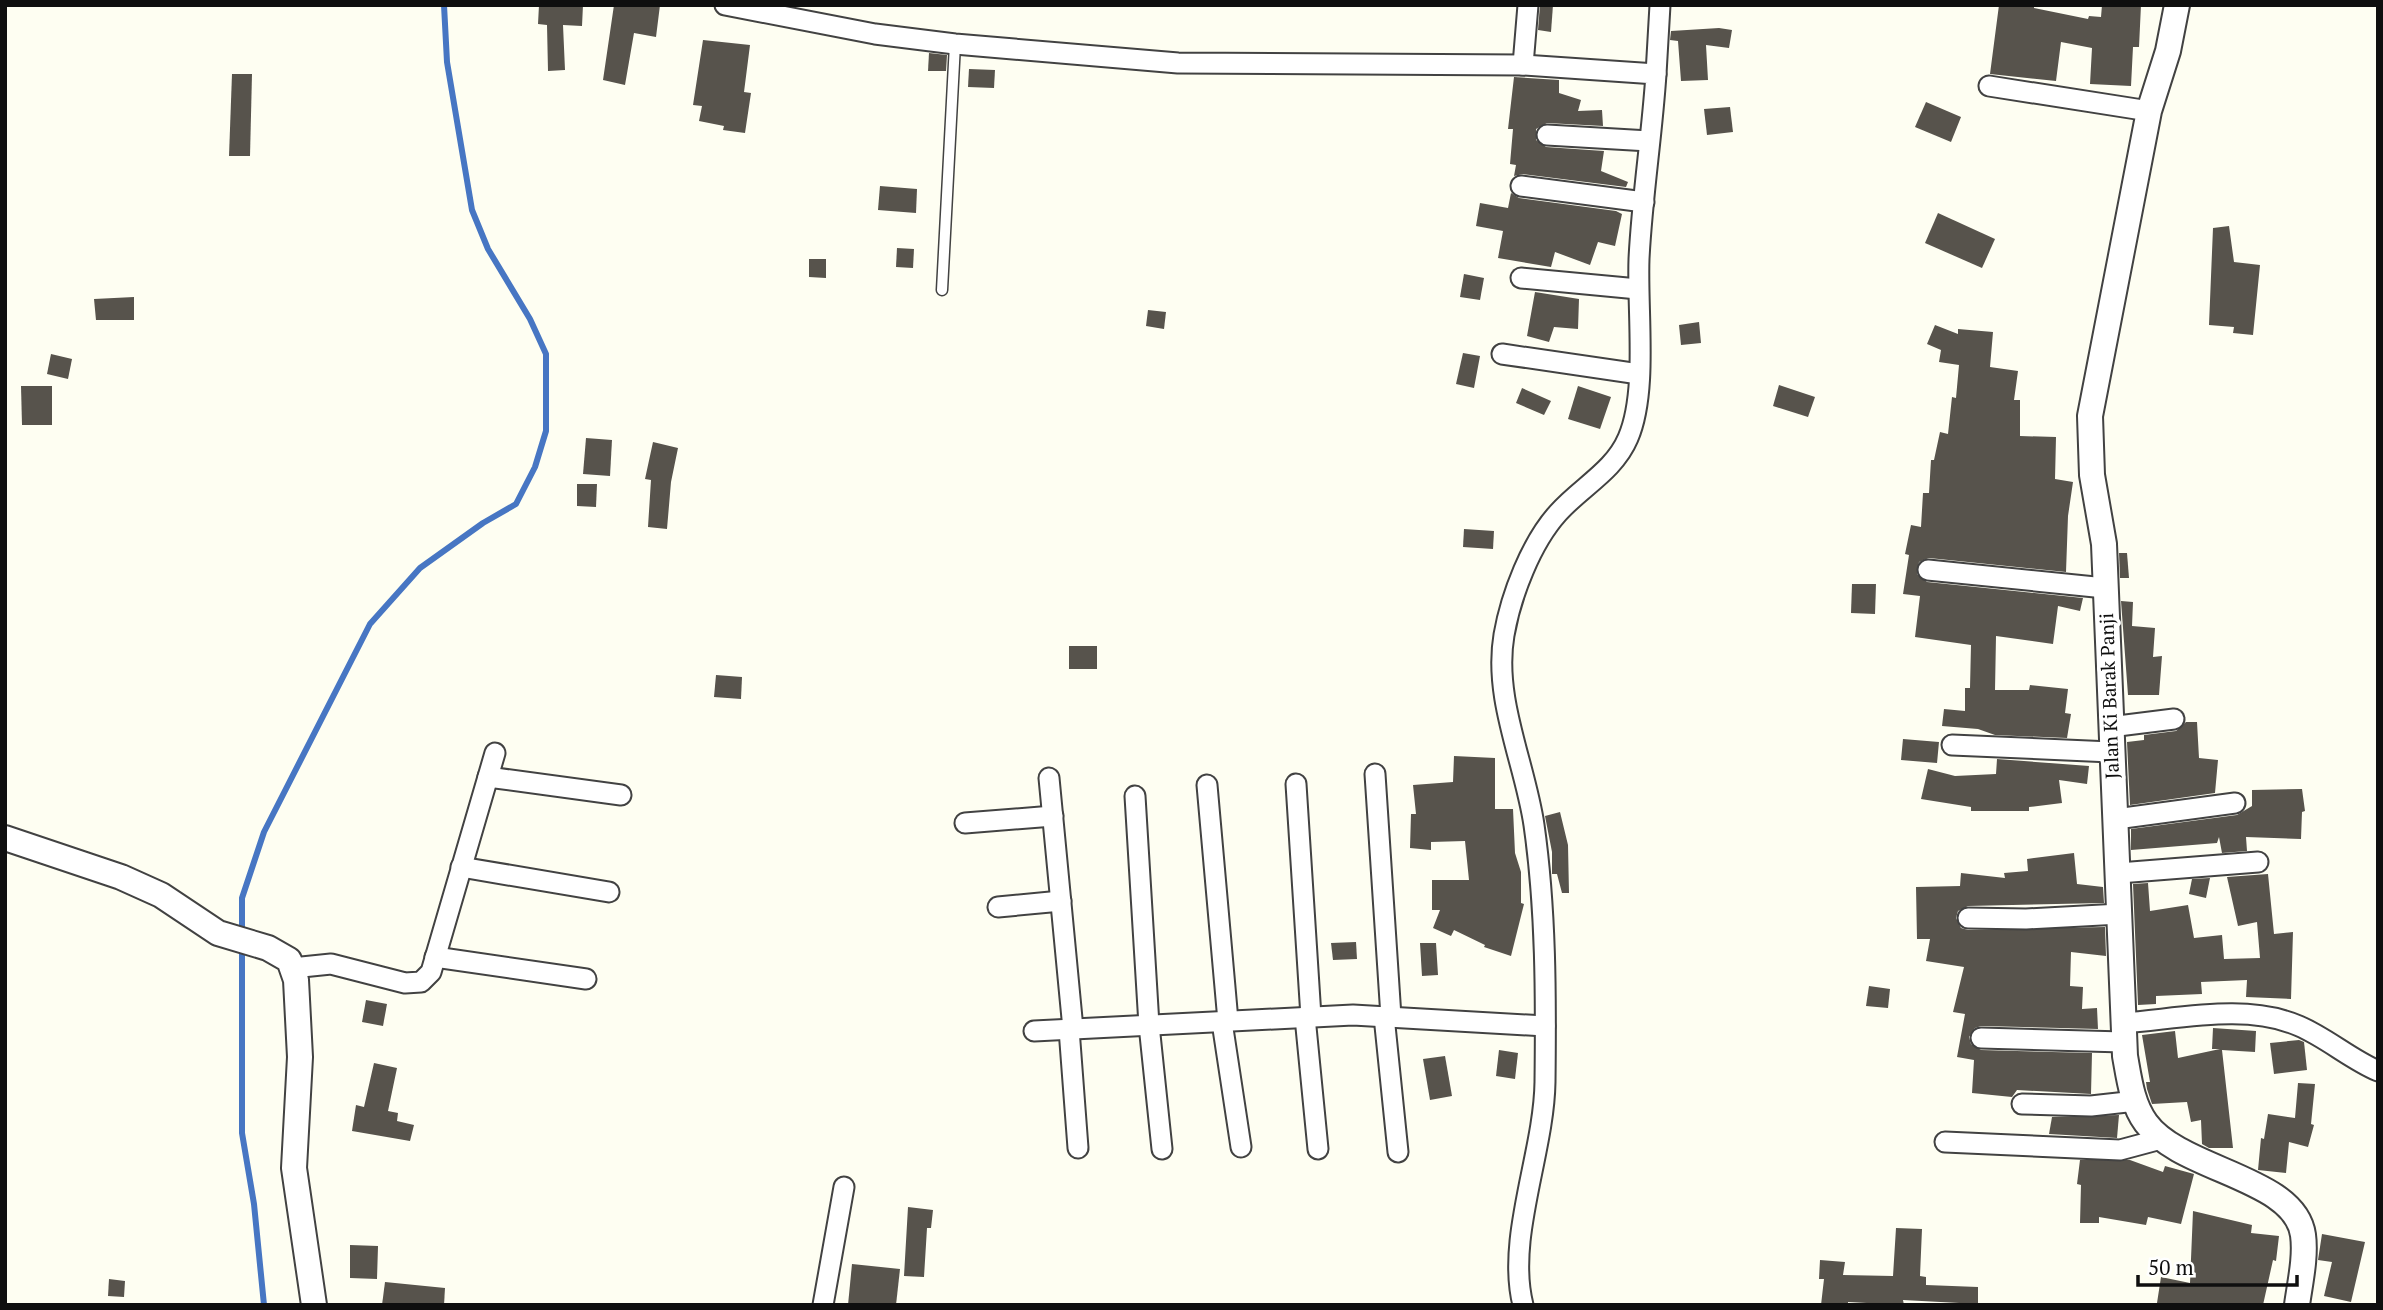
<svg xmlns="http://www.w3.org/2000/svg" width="2383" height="1310" font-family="'PT Serif',serif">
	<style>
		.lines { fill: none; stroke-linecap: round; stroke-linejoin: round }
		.stream { stroke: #4776c3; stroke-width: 6 }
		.building { fill: #57534c }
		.service-casing { stroke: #424242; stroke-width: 13 }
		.minor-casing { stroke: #424242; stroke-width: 23 }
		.tertiary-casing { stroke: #424242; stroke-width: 28 }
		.service { stroke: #fff; stroke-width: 10 }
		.minor { stroke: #fff; stroke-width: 19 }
		.tertiary { stroke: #fff; stroke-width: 24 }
		.labels { text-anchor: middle; stroke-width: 7; stroke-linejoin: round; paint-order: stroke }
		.street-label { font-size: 19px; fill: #0f0f0f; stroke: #fff }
	</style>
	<rect width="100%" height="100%" fill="#fefef2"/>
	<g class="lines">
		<g class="stream">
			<polyline points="242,934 242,898 264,832 370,624 420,568 483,523 516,504 535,467 546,431 546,354 530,319 488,249 472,210 447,62 444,5"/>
			<polyline points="242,945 242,1133 254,1204 264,1305"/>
		</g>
	</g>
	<g class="building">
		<polygon points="539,5 583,5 582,26 563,25 565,70 548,71 547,25 538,24"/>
		<polygon points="614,5 660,5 656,37 634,33 625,85 603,80"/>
		<polygon points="1540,5 1553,5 1551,32 1538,30"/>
		<polygon points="1999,5 2034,5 2034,8 2088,19 2089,16 2101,17 2102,5 2141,5 2139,47 2133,47 2131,86 2090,84 2092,48 2061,42 2056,81 1990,74"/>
		<polygon points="1719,28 1732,30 1729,48 1706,45 1708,80 1681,81 1678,41 1670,40 1671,31"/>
		<polygon points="703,40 750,45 744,92 751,93 745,133 723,130 724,126 699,121 702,106 693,105"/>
		<polygon points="929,53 947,55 946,71 928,71"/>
		<polygon points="969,69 995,70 994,88 968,87"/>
		<polygon points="232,74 252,74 250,156 229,156"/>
		<polygon points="1514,77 1559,80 1559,93 1581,100 1578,111 1602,110 1603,126 1547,123 1536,129 1536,140 1546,147 1604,151 1601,171 1628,182 1626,187 1523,174 1514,176 1516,165 1510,164 1513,129 1508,129"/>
		<polygon points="1926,102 1961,117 1951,142 1915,127"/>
		<polygon points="1730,107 1733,132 1707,135 1704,109"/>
		<polygon points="880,186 917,189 916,213 878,210"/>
		<polygon points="1511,193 1519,198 1616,211 1622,214 1615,246 1598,242 1590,265 1555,252 1551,267 1498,258 1503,231 1476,226 1480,203 1508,208"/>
		<polygon points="1938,213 1995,239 1982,268 1925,243"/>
		<polygon points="2229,226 2234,262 2260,265 2253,335 2233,333 2234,327 2209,325 2213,228"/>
		<polygon points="897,248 914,249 913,268 896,267"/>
		<polygon points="809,259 826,259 826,278 809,277"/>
		<polygon points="1464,274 1484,278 1480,300 1460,297"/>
		<polygon points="1535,292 1579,299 1578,329 1554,327 1549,342 1527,336"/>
		<polygon points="134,297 134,320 96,320 94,299"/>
		<polygon points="1148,310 1166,312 1164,329 1146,326"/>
		<polygon points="1699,322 1701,343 1681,345 1679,325"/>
		<polygon points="1935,325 1958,334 1958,329 1993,332 1990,367 2018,371 2014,400 2020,400 2020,436 2056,437 2055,479 2073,482 2068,516 2066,572 1929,558 1919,562 1917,574 1927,582 2083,598 2080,611 2058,606 2053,644 1996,636 1995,690 2029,690 2030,685 2068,689 2065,713 2071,714 2067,738 1995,735 1978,729 1942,726 1944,709 1965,711 1965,688 1970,688 1971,645 1915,637 1920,596 1903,594 1909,555 1905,554 1911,525 1921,527 1923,493 1929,493 1931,460 1934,460 1940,432 1948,434 1952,397 1956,398 1959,365 1939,362 1941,350 1927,344"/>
		<polygon points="1463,353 1480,356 1474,388 1456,384"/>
		<polygon points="51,354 72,359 68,379 47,374"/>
		<polygon points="1779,385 1815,397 1808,417 1773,406"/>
		<polygon points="21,386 52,386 52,425 22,425"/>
		<polygon points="1578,386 1611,397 1600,429 1568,419"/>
		<polygon points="1522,388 1551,401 1544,415 1516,403"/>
		<polygon points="586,438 612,440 610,476 583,474"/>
		<polygon points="653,442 678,448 671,482 667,529 648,527 651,480 645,479"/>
		<polygon points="577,484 597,484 596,507 577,506"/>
		<polygon points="1464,529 1494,531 1493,549 1463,547"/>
		<polygon points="2119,553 2127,553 2129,578 2120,578"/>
		<polygon points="1852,584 1876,584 1875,614 1851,613"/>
		<polygon points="2121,601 2133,602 2132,626 2155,628 2153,657 2162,656 2159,695 2128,695"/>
		<rect x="1069" y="646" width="28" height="23"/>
		<polygon points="716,675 742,677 741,699 714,697"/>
		<polygon points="2186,722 2197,722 2199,758 2218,760 2215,793 2130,805 2127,742 2144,740 2144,735 2176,731"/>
		<polygon points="1903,739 1939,742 1937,763 1901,760"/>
		<polygon points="1454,756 1495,758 1495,809 1513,809 1515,853 1521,872 1521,903 1524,904 1511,956 1484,947 1485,945 1454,930 1451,936 1433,928 1440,910 1432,910 1432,880 1469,880 1465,841 1431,842 1431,850 1410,848 1411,814 1416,814 1413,785 1453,782"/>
		<polygon points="1997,759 2089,766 2087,784 2059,780 2062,803 2029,807 2029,811 1971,811 1971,807 1921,799 1928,769 1955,776 1996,774"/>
		<polygon points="2302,789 2305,811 2302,812 2301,839 2246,837 2247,851 2222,853 2219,837 2217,843 2131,850 2131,829 2237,815 2252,806 2252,790"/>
		<polygon points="1560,812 1568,845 1569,893 1562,893 1557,874 1552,874 1552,852 1545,816"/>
		<polygon points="2074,853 2077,884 2103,887 2104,903 1968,906 1958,911 1956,918 1961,928 1968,930 2105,927 2106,956 2071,952 2070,986 2083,987 2082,1009 2097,1008 2098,1029 1981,1026 1975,1028 1969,1037 1971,1044 1981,1050 2092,1053 2091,1094 2017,1090 2012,1097 1972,1093 1974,1060 1957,1057 1965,1014 1953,1012 1964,967 1926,961 1930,939 1917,939 1916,887 1960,886 1961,873 2005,878 2004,873 2028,871 2027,859"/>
		<polygon points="2268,874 2274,934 2293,932 2291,999 2246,997 2247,980 2201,982 2202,994 2156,996 2156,1004 2138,1005 2133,884 2148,883 2150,911 2188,905 2194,938 2222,935 2224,959 2260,958 2257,922 2238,926 2227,877"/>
		<polygon points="2210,878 2206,898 2189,894 2192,879"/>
		<polygon points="1356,942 1357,959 1333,960 1331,943"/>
		<polygon points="1420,943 1436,943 1438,975 1422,976"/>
		<polygon points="1869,986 1890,989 1888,1008 1866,1006"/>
		<polygon points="366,1000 387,1004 383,1026 362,1022"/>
		<polygon points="2213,1028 2256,1031 2255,1052 2222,1050 2233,1148 2209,1148 2202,1144 2201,1120 2191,1122 2187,1102 2152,1104 2147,1089 2146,1082 2150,1082 2142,1035 2175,1031 2178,1058 2220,1049 2212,1049"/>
		<polygon points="2299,1040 2304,1042 2307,1070 2274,1074 2270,1043"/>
		<polygon points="1499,1050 1518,1053 1515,1079 1496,1076"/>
		<polygon points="1445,1056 1452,1096 1430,1100 1423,1059"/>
		<polygon points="374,1063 397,1068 388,1111 398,1113 397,1121 414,1125 410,1141 352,1131 356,1105 364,1107"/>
		<polygon points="2298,1083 2315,1084 2311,1124 2314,1125 2308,1147 2289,1142 2286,1173 2258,1170 2261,1138 2264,1139 2268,1114 2295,1118"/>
		<polygon points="2119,1115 2117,1138 2049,1134 2052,1117"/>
		<polygon points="2080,1160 2130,1160 2163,1172 2165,1166 2194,1174 2181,1224 2148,1217 2146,1225 2099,1217 2099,1223 2080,1223 2081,1185 2077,1184"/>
		<polygon points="908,1207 933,1210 931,1228 927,1228 924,1277 904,1276"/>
		<polygon points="2193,1211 2252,1225 2251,1233 2279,1236 2276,1261 2273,1260 2263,1305 2157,1303 2161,1277 2190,1283"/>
		<polygon points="1896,1228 1922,1229 1920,1276 1926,1277 1926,1285 1978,1287 1978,1304 1903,1300 1904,1305 1848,1302 1848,1305 1821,1305 1824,1279 1819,1279 1820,1260 1845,1262 1843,1275 1893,1276"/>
		<polygon points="2322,1234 2365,1242 2351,1302 2324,1296 2332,1262 2318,1260"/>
		<polygon points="350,1245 378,1246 377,1279 350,1278"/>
		<polygon points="852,1264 900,1269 896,1305 848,1305"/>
		<polygon points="109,1279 125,1281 124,1297 108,1296"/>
		<polygon points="385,1282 445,1288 444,1305 382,1305"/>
	</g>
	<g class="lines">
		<defs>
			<polyline id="service" points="942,290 955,44"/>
			<g id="minor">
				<path d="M725,5l150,29 80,10 223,19 345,2 133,9c-4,62 -14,123 -17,185 -2,53 9,133 -11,179 -14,33 -47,49 -70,75 -27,30 -47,82 -54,122 -11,64 21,128 30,190 12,84 12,172 11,257 -1,71 -39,156 -22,223"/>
				<polyline points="1523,65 1528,5"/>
				<polyline points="1656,74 1660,5"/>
				<polyline points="1989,86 2149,111"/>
				<polyline points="1547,135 1649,141"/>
				<polyline points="1521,186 1644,202"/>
				<polyline points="1521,278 1638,289"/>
				<polyline points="1502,354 1639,374"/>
				<polyline points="1928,570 2105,588"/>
				<polyline points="2110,727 2174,719"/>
				<polyline points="1952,745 2111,752"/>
				<polyline points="1375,774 1391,1017"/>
				<polyline points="488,777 621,795"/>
				<polyline points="1049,778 1073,1029"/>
				<polyline points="1296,784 1311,1017"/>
				<polyline points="1207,785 1228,1021"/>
				<polyline points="1135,796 1149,1025 1162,1149"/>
				<polyline points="2116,819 2235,803"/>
				<polyline points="965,823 1053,816"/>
				<polyline points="461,867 609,892"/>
				<polyline points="2119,873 2258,862"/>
				<polyline points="998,907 1061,901"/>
				<polyline points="1968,918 2026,919 2120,914"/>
				<polyline points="435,957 586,979"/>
				<polyline points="292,968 331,964 405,983 421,982 431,972 495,753"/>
				<polyline points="1384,1016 1398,1152"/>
				<polyline points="1305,1017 1318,1149"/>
				<polyline points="1222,1022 1241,1147"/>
				<path d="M2123,1023c56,-4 123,-20 176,3 28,12 51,33 79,45"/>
				<polyline points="1069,1029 1078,1148"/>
				<polyline points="1034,1031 1353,1015 1545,1026"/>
				<polyline points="1981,1038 2123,1042"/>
				<polyline points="2022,1104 2091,1106 2136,1101"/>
				<polyline points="1945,1142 2120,1150 2161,1139"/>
				<polyline points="823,1305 844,1187"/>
			</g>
			<g id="tertiary">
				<path d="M2177,5l-9,46 -19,60 -59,305 2,59 12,69 21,512c4,22 7,48 21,67 35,48 149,54 157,112 3,22 -3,48 -6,70"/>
				<polyline points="5,838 121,877 161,895 218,933 268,948 289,960 296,980 300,1057 294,1168 314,1305"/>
			</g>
		</defs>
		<use href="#service" class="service-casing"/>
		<use href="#minor" class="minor-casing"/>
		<use href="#tertiary" class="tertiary-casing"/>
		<use href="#service" class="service"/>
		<use href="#minor" class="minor"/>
		<use href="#tertiary" class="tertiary"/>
	</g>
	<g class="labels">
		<g class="street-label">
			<text transform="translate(2109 696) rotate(-92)" y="7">Jalan Ki Barak Panji</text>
		</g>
	</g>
	<rect width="2383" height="1310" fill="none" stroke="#0f0f0f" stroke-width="14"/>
	<path d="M2138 1275v10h159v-10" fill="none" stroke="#0f0f0f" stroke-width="3.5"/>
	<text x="2148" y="1275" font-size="21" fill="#0f0f0f" stroke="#ffffff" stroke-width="5" paint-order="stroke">50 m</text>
</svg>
